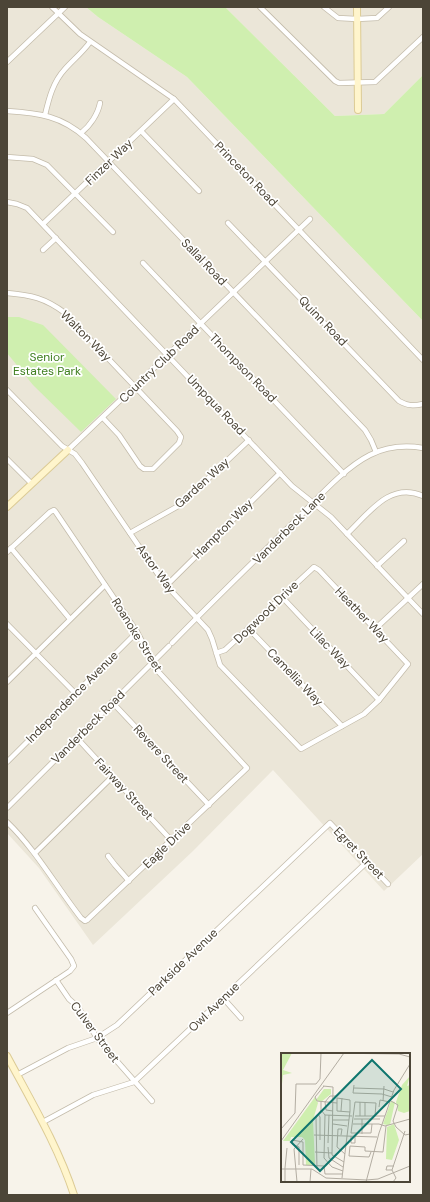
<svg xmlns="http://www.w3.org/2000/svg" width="430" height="1202" font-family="'DM Sans',sans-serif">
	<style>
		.residential { fill: #ebe6d8 }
		.green { fill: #cfefaf }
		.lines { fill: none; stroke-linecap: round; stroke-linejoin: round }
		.street-casing { stroke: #c4bcab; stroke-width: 6 }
		.secondary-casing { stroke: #dccb95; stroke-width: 8 }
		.street { stroke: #fff; stroke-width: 4.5 }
		.secondary { stroke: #fff5cc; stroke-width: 6 }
		.labels { text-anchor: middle; stroke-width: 3.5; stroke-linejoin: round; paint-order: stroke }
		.street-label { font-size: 12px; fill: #4c4537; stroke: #fff }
		.park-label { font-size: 12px; fill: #408021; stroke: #fff }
		.inset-road { fill: none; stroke: #b3ada2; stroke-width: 1 }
		.view { fill: #0f766e; fill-opacity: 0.15; stroke: #0f766e; stroke-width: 2 }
		.inset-edge { fill: none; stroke: #4c4537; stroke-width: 2 }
	</style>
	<rect width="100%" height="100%" fill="#f7f3ea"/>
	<g class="residential">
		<polygon points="7,7 86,7 98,17 187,77 423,321 423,854 384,891 273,770 193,851 93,945 39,868 7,833"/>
		<polygon points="225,7 423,7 423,75 384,114 335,116"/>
	</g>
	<g class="green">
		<polygon points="86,7 225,7 335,116 384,114 423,75 423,321 187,77 98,17"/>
		<polygon points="7,317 19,317 43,325 116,399 81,432 33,385 7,353"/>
	</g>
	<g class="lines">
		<defs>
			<g id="street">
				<polyline points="52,7 80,34 174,99 423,360"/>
				<polyline points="260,7 335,81 339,83 375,82 423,37"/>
				<polyline points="324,7 338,18 357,19 377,18 389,7"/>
				<polyline points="7,62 65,7"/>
				<path d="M7,111c32,2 55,5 79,27l279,292 6,10 5,12"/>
				<path d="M45,115c4,-17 8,-33 20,-46 8,-9 18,-17 25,-27"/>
				<polyline points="141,131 199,191"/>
				<path d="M81,133c9,-7 17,-19 19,-30"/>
				<polyline points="7,157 33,159 47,165 113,232"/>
				<polyline points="7,202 17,204 27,208 292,486 331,517 423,614"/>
				<path d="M228,223l171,178c9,5 14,5 24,3"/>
				<polyline points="43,224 174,99"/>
				<polyline points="43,250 56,238"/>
				<polyline points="143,263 344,474"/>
				<path d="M7,293c24,2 38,5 58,20l112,118 4,6 -2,6 -26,26h-9l-4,-3 -21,-31 -16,-17"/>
				<polyline points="7,390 62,446 75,454 82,463 164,583 208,630 212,639 220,665 301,749 364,714 379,700 408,664 319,570 314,567 225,650 216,653"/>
				<polyline points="68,450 310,219"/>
				<polyline points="7,459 32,484"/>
				<polyline points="130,533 180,505 249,440"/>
				<path d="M347,534c22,-21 43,-53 76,-38"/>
				<polyline points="11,548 70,619"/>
				<path d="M7,552l43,-40 4,-2 1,1 82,121 14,26 4,10 92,100 -160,152 -2,1 -4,-3c-25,-32 -45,-68 -74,-96"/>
				<polyline points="377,566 404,541"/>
				<polyline points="166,586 280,473"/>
				<polyline points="282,597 379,700"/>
				<polyline points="7,624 75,693"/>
				<polyline points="248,628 342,726"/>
				<polyline points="375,629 423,584"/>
				<path d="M172,643c41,-42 83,-83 125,-124 21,-21 47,-51 73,-64 16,-8 35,-10 53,-7"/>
				<polyline points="7,682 105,585"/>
				<polyline points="112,702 209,805"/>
				<polyline points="77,738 172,841"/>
				<polyline points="7,762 137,632"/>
				<polyline points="7,808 169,646"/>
				<polyline points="35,853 112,777"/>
				<polyline points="108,856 115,865 129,881"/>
				<polyline points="56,980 69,999 78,1007 97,1038 115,1059 152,1101"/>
				<polyline points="223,998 241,1018"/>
				<polyline points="7,1013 70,971 74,966 71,959 35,908"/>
				<polyline points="17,1075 68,1048 97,1038 117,1025 330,823 388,884"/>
				<polyline points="43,1122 93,1095 134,1082 367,862"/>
			</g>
			<g id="secondary">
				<polyline points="357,7 358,110"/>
				<polyline points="7,507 68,450"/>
				<path d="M7,1056c24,45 51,90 67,139"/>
			</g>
		</defs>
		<use href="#street" class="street-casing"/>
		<use href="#secondary" class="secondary-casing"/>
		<use href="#street" class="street"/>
		<use href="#secondary" class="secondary"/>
	</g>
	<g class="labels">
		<g class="street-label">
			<text transform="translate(109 162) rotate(-44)" y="4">Finzer Way</text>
			<text transform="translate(246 174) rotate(46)" y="4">Princeton Road</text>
			<text transform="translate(204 262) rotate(46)" y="4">Sallal Road</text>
			<text transform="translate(323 321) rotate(46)" y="4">Quinn Road</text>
			<text transform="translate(86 336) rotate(45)" y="4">Walton Way</text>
			<text transform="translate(159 364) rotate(-44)" y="4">Country Club Road</text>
			<text transform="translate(243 368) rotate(46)" y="4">Thompson Road</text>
			<text transform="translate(216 405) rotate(46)" y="4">Umpqua Road</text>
			<text transform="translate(202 483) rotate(-42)" y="4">Garden Way</text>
			<text transform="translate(289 528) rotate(-45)" y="4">Vanderbeck Lane</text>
			<text transform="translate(223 529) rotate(-45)" y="4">Hampton Way</text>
			<text transform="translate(156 569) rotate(54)" y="4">Astor Way</text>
			<text transform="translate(266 612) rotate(-44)" y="4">Dogwood Drive</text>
			<text transform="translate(362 615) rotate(46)" y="4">Heather Way</text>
			<text transform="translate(137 635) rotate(58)" y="4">Roanoke Street</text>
			<text transform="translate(330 648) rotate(46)" y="4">Lilac Way</text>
			<text transform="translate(295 677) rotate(46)" y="4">Camellia Way</text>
			<text transform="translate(72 697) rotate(-45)" y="4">Independence Avenue</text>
			<text transform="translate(88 727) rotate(-45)" y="4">Vanderbeck Road</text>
			<text transform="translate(161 754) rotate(47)" y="4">Revere Street</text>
			<text transform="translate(124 789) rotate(47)" y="4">Fairway Street</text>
			<text transform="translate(167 845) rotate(-44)" y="4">Eagle Drive</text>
			<text transform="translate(359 853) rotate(46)" y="4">Egret Street</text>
			<text transform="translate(183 962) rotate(-44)" y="4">Parkside Avenue</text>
			<text transform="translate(214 1007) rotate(-44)" y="4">Owl Avenue</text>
			<text transform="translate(95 1032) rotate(53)" y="4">Culver Street</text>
		</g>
		<g class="park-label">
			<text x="47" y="361">Senior<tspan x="47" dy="14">Estates Park</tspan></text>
		</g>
	</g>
	<g transform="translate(281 1053)">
		<rect width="129" height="129" fill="#f7f3ea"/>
		<path d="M0,0h11l-9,17 9,3 -9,2 -2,18zM129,23l-3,10 3,-1v26l-6,2 -6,-2 -2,-9 6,-17zM43,36h7v5l-10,8 -5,-2zM34,44l3,6 -5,17 2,45h-9l-1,-25 -3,-3h-11l-1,4h-7zM110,48l4,1 -5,23h-3l-4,-1zM113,71l5,16 -7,20 -6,-1 1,-32z" fill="#cfefaf"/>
		<path class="inset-road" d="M48,0l70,1 11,3M73,32l-1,8 29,1 10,3M42,33l10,1 -1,68 12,7M43,33l-9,11 2,4 20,2M73,35l30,1 9,3M102,48l1,-15M110,48l7,4 -5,16 3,6 9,8 5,-1M40,49v8l4,5 27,1M98,54l1,-7 10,2M52,58l-7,-1 -1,-8 5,-6h6M60,58l1,-13M37,61l2,3v23M44,62l-1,43 8,9 11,4M74,63h30M79,63v-14M84,63v-14M73,66h26M52,67h16M52,71l14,2M72,71h26l6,2 25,-7M91,71l-1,9h-20l4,-31 21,1 -1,13M0,76l14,-16 1,-29h20l4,-5 1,-26M81,81v-15M33,82l63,2M60,82l1,-6h-4l-1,18 8,7M70,83v7h4v-7M0,88l63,-88M47,90l1,-28M47,94l1,11 14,9M84,98v-4l-15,-1 -1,10 20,1 2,-5M84,98l18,1 3,-26M34,99l17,1M18,112v-18l-7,-3v-4l11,2v23M22,112l21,1M43,113l1,8h17M4,115l2,-20M0,116h31l14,9 41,2M36,116l-1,-51 5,-8M111,117h-6l1,-4h7M61,125l8,-67v-11l-13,-2v13l13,1M85,127l12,-1 32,-13M4,129v-14M16,129l-3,-33 9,-10M29,129l1,-13M85,129l13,-49 15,-43 16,-26M112,129l3,-4 -4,-8 13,-39"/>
		<path class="view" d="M91,7l29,29 -81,82 -29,-29z"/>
		<rect width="129" height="129" class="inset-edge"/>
	</g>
	<rect width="430" height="1202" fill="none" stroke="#4c4537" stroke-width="16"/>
</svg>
